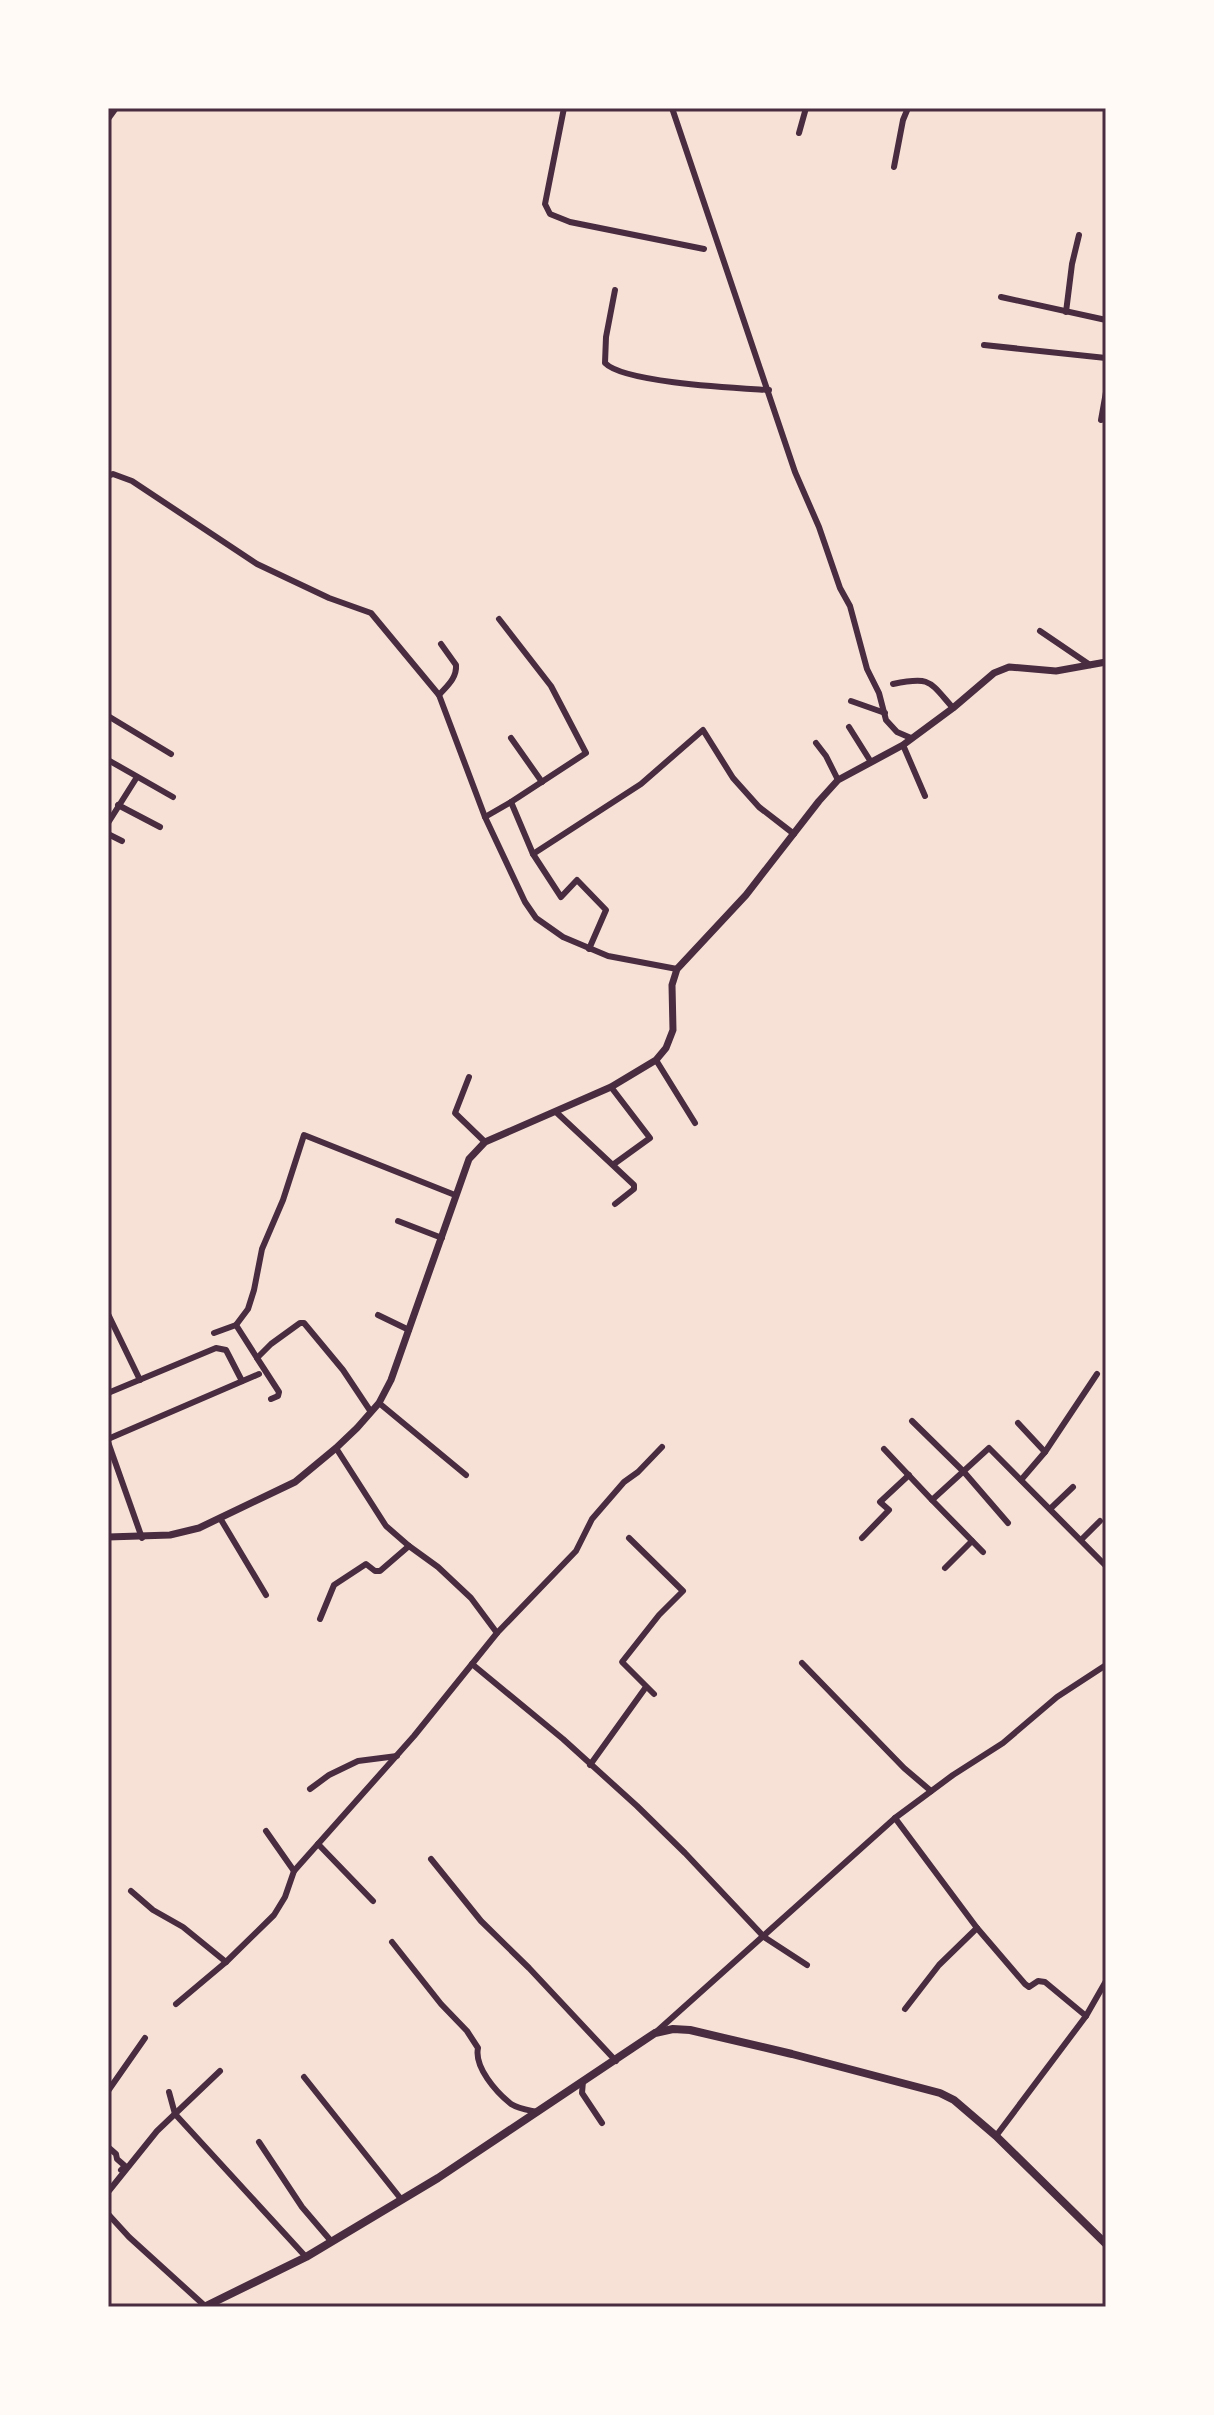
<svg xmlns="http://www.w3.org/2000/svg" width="1214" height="2415" font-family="Montserrat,sans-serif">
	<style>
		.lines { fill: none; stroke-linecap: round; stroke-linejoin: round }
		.minor { stroke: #4a2c40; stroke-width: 6 }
		.tertiary { stroke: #4a2c40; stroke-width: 7 }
		.secondary { stroke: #4a2c40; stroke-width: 8 }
		.neatline { fill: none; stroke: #4a2c40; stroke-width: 3 }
	</style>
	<rect width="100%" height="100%" fill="#f7e1d7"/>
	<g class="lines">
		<g class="minor">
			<polyline points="564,108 545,204 550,214 570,222 704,249"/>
			<polyline points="672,108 795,472 819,527 840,588 850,606 867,669 879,693 886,720 897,732 911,738"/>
			<polyline points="108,119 116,108"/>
			<polyline points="799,133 806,108"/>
			<polyline points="894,167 903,120 908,108"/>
			<path d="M615,290l-9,47 -1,26c19,20 133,25 164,27"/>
			<polyline points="1001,297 1106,320"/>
			<polyline points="1066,312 1072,264 1079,235"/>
			<polyline points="984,345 1106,358"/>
			<polyline points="1101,420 1106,392"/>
			<polyline points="108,476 113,474 132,481 257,564 329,598 371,613 439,695 485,817 525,902 536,918 563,937 608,956 677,969"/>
			<polyline points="1040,631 1090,665"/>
			<path d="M893,684c38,-8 36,-3 60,24"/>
			<path d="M439,695c8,-9 18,-17 17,-30l-15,-21"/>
			<polyline points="851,701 885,713"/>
			<polyline points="108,716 171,754"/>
			<polyline points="849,727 871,762"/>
			<polyline points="511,738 542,782"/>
			<polyline points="816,743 826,756 838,780"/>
			<polyline points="903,745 925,796"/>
			<polyline points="108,760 173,797"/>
			<polyline points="511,802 533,854 561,897 577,880 606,910 589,949"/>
			<polyline points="118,805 160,827"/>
			<polyline points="485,817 511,802 586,753 551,686 499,619"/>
			<polyline points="108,823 137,777"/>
			<polyline points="108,834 122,841"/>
			<polyline points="533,854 641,784 703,730 733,778 759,807 794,834"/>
			<polyline points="656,1060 695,1123"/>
			<polyline points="469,1077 455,1113 485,1142"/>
			<polyline points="611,1087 650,1138 614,1164"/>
			<polyline points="556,1112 634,1185 634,1189 615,1204"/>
			<polyline points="398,1221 442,1238"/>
			<polyline points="108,1314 140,1380"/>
			<polyline points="378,1315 409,1330"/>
			<polyline points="236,1325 257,1358"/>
			<polyline points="214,1333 236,1325 248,1309 254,1290 262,1249 283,1200 304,1135 455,1195"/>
			<polyline points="108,1393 216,1348 226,1350 242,1381"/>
			<polyline points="271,1399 278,1396 279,1392 257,1358 271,1344 300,1323 304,1323 343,1370 371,1412"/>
			<polyline points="379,1403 466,1475"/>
			<polyline points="912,1421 964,1472 1008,1523"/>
			<polyline points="1018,1423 1045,1452"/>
			<polyline points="108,1439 259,1374"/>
			<polyline points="108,1442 142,1538"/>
			<polyline points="336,1448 386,1526 409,1546 438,1567 471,1598 497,1633 472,1664 563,1739 637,1806 685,1853 764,1937 807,1965"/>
			<polyline points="884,1449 932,1500"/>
			<polyline points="1021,1480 1045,1452 1097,1374"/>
			<polyline points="1050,1509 1073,1487"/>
			<polyline points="220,1518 266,1595"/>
			<polyline points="629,1538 683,1591 659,1615 622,1662 654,1694"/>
			<polyline points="862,1538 889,1510 880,1502 909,1475"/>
			<polyline points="1081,1540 1100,1521"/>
			<polyline points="983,1552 932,1500 989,1448 1106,1566"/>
			<polyline points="945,1568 972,1541"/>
			<polyline points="320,1619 334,1585 366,1564 375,1571 380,1571 409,1546"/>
			<polyline points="497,1633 576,1551 592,1519 624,1482 638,1472 662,1447"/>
			<polyline points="802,1663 904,1768 931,1791"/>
			<polyline points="590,1765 646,1687"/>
			<polyline points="310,1789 329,1775 358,1761 397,1756"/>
			<polyline points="895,1818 977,1928 1025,1984 1029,1987 1038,1981 1045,1982 1086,2016"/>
			<polyline points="266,1831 294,1871"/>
			<polyline points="431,1859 481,1921 529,1968 616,2061"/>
			<polyline points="131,1891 153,1910 183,1927 226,1962"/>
			<polyline points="373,1901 318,1844 414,1736 472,1664"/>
			<path d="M392,1942l49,62 26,27 11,17c-4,19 18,44 33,56 8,5 17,6 26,8"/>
			<polyline points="176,2004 226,1962 274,1915 285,1897 294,1871 318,1844"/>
			<polyline points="905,2009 939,1965 977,1928"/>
			<polyline points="655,2033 895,1818 953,1775 1003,1743 1057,1697 1106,1665"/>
			<polyline points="304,2077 401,2199"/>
			<polyline points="583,2081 582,2093 602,2123"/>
			<polyline points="108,2091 145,2038"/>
			<polyline points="169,2092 175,2114 306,2257"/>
			<polyline points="996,2136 1086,2016 1106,1981"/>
			<polyline points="259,2142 302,2207 331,2241"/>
			<polyline points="108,2147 116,2154 117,2159 125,2166 121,2170"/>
			<polyline points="108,2192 157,2131 220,2071"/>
			<polyline points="108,2214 129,2237 205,2306"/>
		</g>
		<polyline class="tertiary" points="108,1537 170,1535 199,1528 295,1482 336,1448 357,1428 379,1403 391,1380 469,1159 485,1142 611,1087 656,1060 666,1048 673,1030 672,985 677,969 746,895 819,801 838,780 903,745 953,708 994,673 1009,667 1056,671 1106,662"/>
		<polyline class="secondary" points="204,2307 306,2257 438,2178 655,2033 673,2029 690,2030 792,2054 940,2093 954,2100 996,2136 1106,2244"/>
	</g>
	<rect width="1214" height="2415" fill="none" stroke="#fffaf5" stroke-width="220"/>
	<rect x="110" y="110" width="994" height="2195" class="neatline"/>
</svg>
